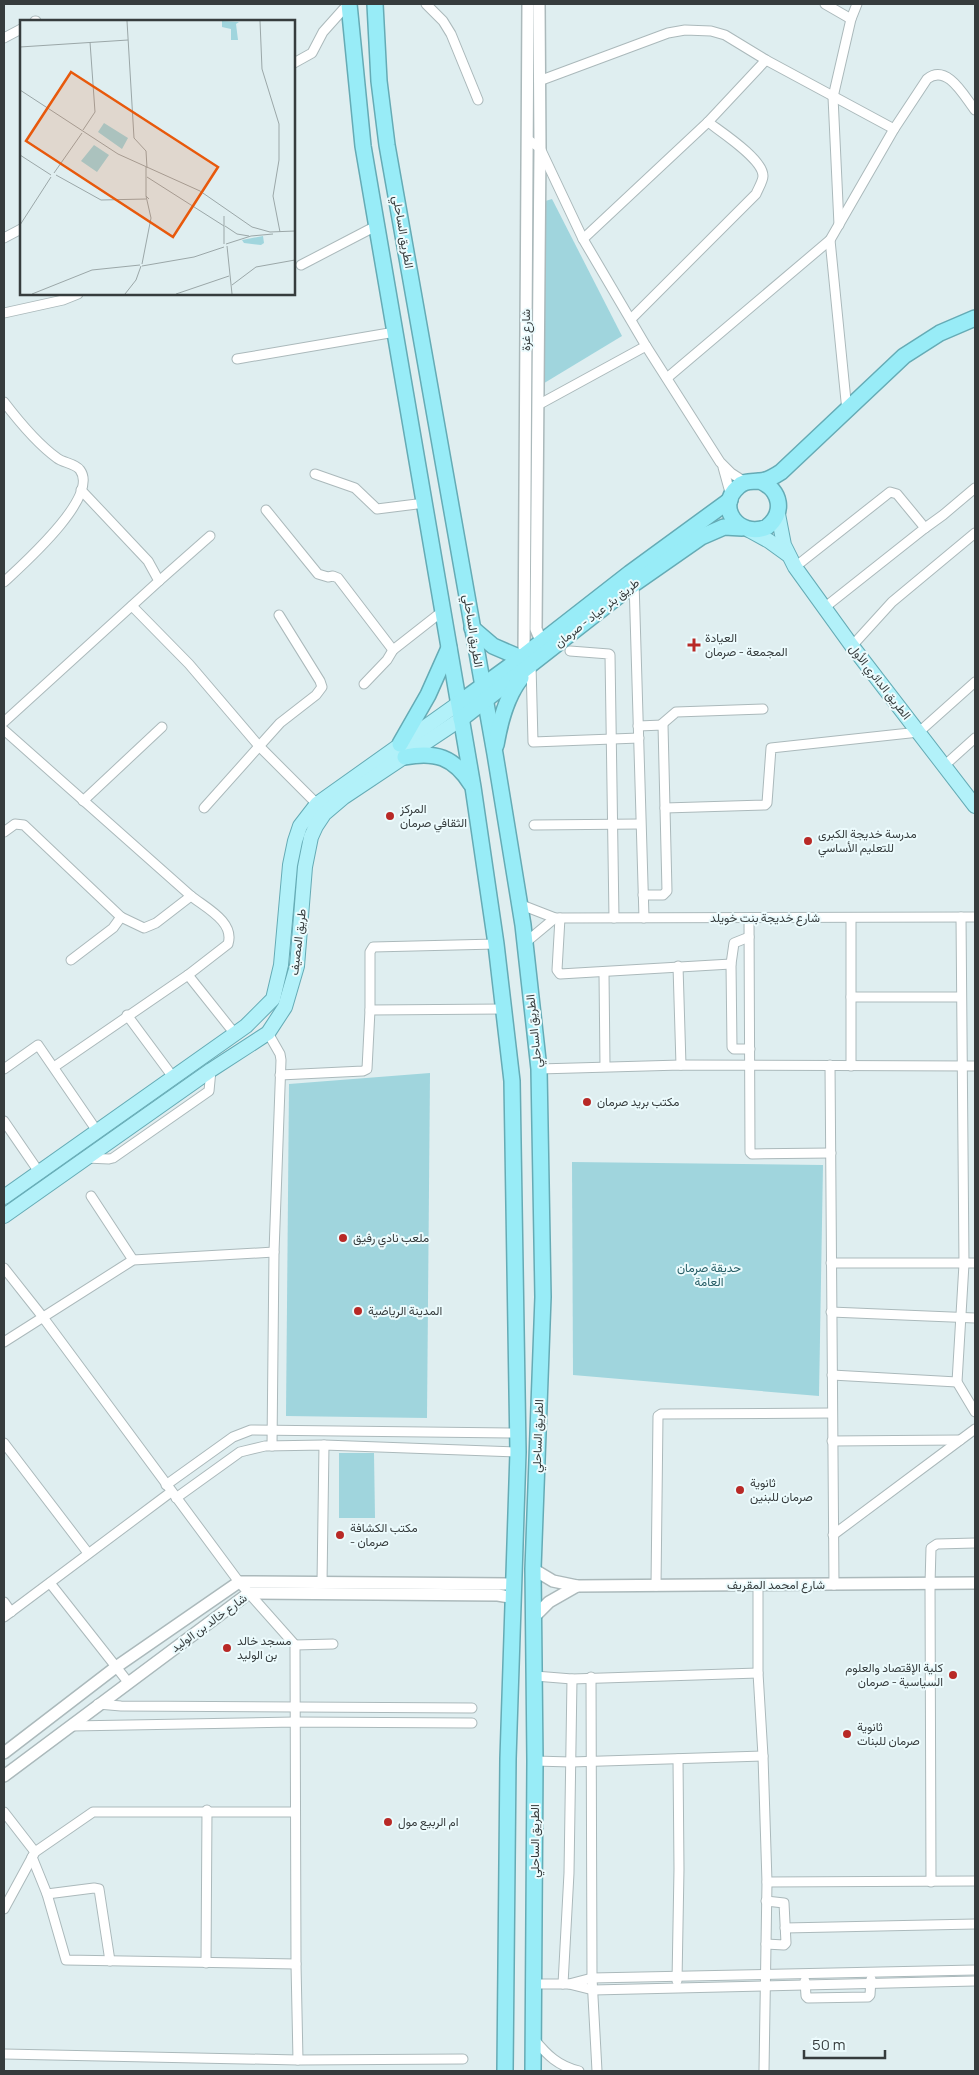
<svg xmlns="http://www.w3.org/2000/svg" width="979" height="2075" font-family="Manrope,Vazirmatn,sans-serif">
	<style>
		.green { fill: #a0d5dd }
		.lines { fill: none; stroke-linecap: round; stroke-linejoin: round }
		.minor-casing { stroke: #abb9bb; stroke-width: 11 }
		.tertiary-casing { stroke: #abb9bb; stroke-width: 14 }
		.primary-casing { stroke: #65abb5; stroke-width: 16 }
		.trunk-casing { stroke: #65abb5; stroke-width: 18 }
		.minor { stroke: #fff; stroke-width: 9 }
		.tertiary { stroke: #fff; stroke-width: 11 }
		.primary { stroke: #b2f1f9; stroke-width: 14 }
		.trunk { stroke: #98ecf7; stroke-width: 15 }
		.poi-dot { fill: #b82926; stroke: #ecfbfd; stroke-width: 2 }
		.labels { text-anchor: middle; stroke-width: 4; stroke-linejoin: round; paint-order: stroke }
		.street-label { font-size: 12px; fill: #363c3d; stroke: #ecfbfd }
		.poi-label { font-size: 12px; fill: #363c3d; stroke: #ecfbfd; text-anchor: start }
		.park-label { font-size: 12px; fill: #275e66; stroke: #ecfbfd }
		.inset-road { fill: none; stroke: #9ba7a8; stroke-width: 1 }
		.view { fill: #e8590c; fill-opacity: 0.15; stroke: #e8590c; stroke-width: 2.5 }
		.inset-edge { fill: none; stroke: #363c3d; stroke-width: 2.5 }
	</style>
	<rect width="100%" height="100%" fill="#dfeef0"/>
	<g class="green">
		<polygon points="552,199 622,336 541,385 542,202"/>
		<polygon points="430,1073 427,1418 286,1416 289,1084"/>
		<polygon points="572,1162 823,1165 819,1396 573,1375"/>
		<polygon points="339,1453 374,1453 375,1518 339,1518"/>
	</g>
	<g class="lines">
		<defs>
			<g id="minor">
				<polyline points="426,4 443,21 451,34 478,100"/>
				<polyline points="825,4 851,19"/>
				<polyline points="35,21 36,21"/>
				<polyline points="4,38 21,29"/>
				<polyline points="294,63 312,53 323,32 348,4"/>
				<polyline points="539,81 668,33 685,30 711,31 725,35 766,60 894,129"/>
				<polyline points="527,139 540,148 583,239 646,346 720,462 731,473 745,482"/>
				<polyline points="839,225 833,97 851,19 857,4"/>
				<polyline points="4,238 21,229"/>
				<polyline points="583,239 708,122 766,60"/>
				<polyline points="830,240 847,411"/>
				<polyline points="301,265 376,226"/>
				<polyline points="4,313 63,300 78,294"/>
				<path d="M631,319l125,-125c2,-5 7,-13 7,-18 0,-17 -42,-44 -55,-54"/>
				<polyline points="237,359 395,332"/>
				<path d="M667,378l163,-138 64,-111 33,-50c20,-16 37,17 48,31"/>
				<path d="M4,402c13,17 35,43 53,56 6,5 18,5 23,12 20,27 -59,96 -76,112"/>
				<polyline points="538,405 646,346"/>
				<polyline points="723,467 731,496"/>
				<polyline points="315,474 355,488 377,509 425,503"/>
				<polyline points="266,510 318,574 328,577 333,576 338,578 393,650"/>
				<polyline points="925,528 943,515 975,488"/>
				<polyline points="795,567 890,492 897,494 925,528 824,608"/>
				<polyline points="159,581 210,536"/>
				<polyline points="634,581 644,918"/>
				<polyline points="132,606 189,664 259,746 317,804"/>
				<polyline points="852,646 892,602 975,533"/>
				<polyline points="570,651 609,654 610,655 614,918"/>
				<polyline points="531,664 533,742 639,738"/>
				<polyline points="364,684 387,660 393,650 444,610"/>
				<polyline points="4,722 159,581 148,561 81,490"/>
				<polyline points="662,724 676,712 763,709"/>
				<polyline points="638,726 663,725 667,891 663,895 643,895"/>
				<path d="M4,730l187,166c15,12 44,26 37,48l-40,31 -134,92"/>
				<polyline points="945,765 975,738"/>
				<polyline points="83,801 162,727"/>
				<polyline points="204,808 280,723 316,695 322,687 320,681 279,615"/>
				<polyline points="665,808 765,805 767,803 771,748 919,732 975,682"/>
				<polyline points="534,825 640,824"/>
				<polyline points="4,832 15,824 24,825 121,917 144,928 156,923 191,896"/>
				<polyline points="519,904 555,918 975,917"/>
				<polyline points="961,917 964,1264 957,1382 975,1412"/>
				<polyline points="560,918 557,970 560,974 731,964"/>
				<polyline points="749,918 750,1152 752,1154 831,1153"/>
				<polyline points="851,918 851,1066"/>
				<polyline points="749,937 734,943 731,964 732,1047 734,1049 750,1049"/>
				<polyline points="525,943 555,918"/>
				<polyline points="71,960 113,928 121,917"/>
				<polyline points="678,966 681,1065"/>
				<polyline points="604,973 605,1066"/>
				<polyline points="188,975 235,1034"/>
				<polyline points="851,997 961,997"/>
				<polyline points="370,1010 504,1009"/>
				<polyline points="127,1015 173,1077"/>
				<polyline points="268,1033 280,1054 281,1060 274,1252 272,1446"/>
				<polyline points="830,1065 834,1585"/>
				<polyline points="4,1069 38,1045 97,1131"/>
				<polyline points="539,1069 681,1065 975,1066"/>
				<polyline points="280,1075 363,1071 367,1069 370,1010 370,952 373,947 496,944"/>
				<polyline points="4,1121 39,1172"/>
				<polyline points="86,1158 109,1159 113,1158 209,1091 211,1070"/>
				<polyline points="91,1196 133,1260"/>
				<polyline points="831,1263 975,1263"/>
				<polyline points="4,1268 42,1316 239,1582 295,1645 296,1964 298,2060"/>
				<polyline points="831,1312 975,1318"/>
				<polyline points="4,1342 133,1260 274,1252"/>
				<polyline points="832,1375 957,1382"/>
				<polyline points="832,1441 960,1440"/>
				<polyline points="4,1443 88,1553"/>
				<polyline points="166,1485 233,1437 251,1430 518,1433"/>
				<polyline points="176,1498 240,1452 265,1446 324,1445 518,1452"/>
				<polyline points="833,1535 975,1429"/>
				<polyline points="50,1583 128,1682"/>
				<polyline points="322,1583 324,1445"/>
				<polyline points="758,1585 758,1673 763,1756 767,1882 764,2071"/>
				<polyline points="656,1586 658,1416 661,1414 832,1413"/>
				<polyline points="4,1602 11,1612"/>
				<polyline points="4,1617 171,1492"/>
				<polyline points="295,1645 333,1644"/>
				<polyline points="535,1676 572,1679 758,1673"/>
				<polyline points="591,1677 592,1978 597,2071"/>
				<polyline points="98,1704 121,1706 472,1708"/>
				<polyline points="72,1726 295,1722 472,1723"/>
				<polyline points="535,1761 571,1762 763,1756"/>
				<polyline points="4,1812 35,1852"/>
				<polyline points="32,1857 47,1894 66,1960 296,1964"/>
				<polyline points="767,1882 975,1881"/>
				<polyline points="931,1882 930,1584 931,1548 937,1544 975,1543"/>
				<polyline points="47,1894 94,1888 99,1889 110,1961"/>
				<polyline points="766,1901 784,1903 786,1943 784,1945 766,1944"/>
				<polyline points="4,1909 35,1852 93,1812 295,1812"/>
				<polyline points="785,1928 975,1924"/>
				<polyline points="206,1963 207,1810"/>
				<polyline points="677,1981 679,1869 678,1759"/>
				<polyline points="805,1981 806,1996 808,1998 868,1997 870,1995 871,1979"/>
				<polyline points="534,1984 569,1984 592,1978 975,1970"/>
				<polyline points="563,1984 569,1873 572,1679"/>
				<polyline points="569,1984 593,1990 975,1981"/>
				<path d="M534,2039c13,16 24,27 45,32"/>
				<polyline points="4,2054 298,2060 463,2059"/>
			</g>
			<g id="tertiary">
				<polyline points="539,4 540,148 536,629 539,636 544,641"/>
				<polyline points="524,656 528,4"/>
				<polyline points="533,1569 553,1581 577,1586 975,1583"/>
				<polyline points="534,1617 549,1602 577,1586"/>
				<polyline points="4,1753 116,1667 239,1582 514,1584"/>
				<polyline points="4,1776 249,1593 498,1595 514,1598"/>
			</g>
			<g id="primary">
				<polyline points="778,514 784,545 795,567 852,646 975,806"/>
				<polyline points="749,530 769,541 787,554"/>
				<polyline points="4,1197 246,1026 273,999 281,965 290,865 295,841 300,826 317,804 459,703"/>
				<polyline points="4,1216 211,1070 268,1033 285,1007 297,966 305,867 311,837 316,826 324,814 344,797 461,719"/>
			</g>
			<g id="trunk">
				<polyline points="349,4 363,146 473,787 496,944 512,1081 518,1452 508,1759 505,2071"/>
				<polyline points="375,4 379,81 387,145 495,754 523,925 539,1069 543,1297 533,1569 535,1761 533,2071"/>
				<path d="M760,481c21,9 25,32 7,46 -28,12 -52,-20 -29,-40 7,-7 13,-5 21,-6 8,0 16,-5 22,-9l123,-116 36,-23 35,-15"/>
				<polyline points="472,628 493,646 521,658"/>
				<polyline points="459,703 521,658 630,573 730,500"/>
				<polyline points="461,719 635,583 701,537 724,527 742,528"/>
				<polyline points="400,744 428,695 449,648"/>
				<path d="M496,745c4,-23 10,-48 25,-67"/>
				<path d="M405,757c30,-6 49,0 66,27"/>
			</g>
		</defs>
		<use href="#minor" class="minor-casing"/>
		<use href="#tertiary" class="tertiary-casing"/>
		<use href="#primary" class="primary-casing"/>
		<use href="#trunk" class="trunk-casing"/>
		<use href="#minor" class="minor"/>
		<use href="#tertiary" class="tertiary"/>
		<use href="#primary" class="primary"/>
		<use href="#trunk" class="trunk"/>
	</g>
	<g class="poi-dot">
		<path d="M691.5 637.5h5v5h5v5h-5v5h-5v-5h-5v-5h5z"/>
		<circle cx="390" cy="816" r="5"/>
		<circle cx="808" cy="841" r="5"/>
		<circle cx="587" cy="1102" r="5"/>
		<circle cx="343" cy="1238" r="5"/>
		<circle cx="358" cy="1311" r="5"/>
		<circle cx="740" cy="1490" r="5"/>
		<circle cx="340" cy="1535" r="5"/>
		<circle cx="227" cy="1648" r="5"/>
		<circle cx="953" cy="1675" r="5"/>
		<circle cx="847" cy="1734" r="5"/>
		<circle cx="388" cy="1822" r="5"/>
	</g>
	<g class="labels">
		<g class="street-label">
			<text transform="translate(403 232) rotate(80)" y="4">الطريق الساحلي</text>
			<text transform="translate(526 330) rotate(-90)" y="4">شارع غزة</text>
			<text transform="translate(597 613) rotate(-38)" y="4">طريق بئر عياد - صرمان</text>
			<text transform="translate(473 631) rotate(81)" y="4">الطريق الساحلي</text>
			<text transform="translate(880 682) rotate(52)" y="4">الطريق الدائري الأول</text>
			<text x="765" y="922">شارع خديجة بنت خويلد</text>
			<text transform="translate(298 942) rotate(-83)" y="4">طريق المصيف</text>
			<text transform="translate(534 1031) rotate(-96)" y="4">الطريق الساحلي</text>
			<text transform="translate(538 1436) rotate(-88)" y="4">الطريق الساحلي</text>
			<text x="776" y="1589">شارع امحمد المقريف</text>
			<text transform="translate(209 1623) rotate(-36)" y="4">شارع خالد بن الوليد</text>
			<text transform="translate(535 1841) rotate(-90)" y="4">الطريق الساحلي</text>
		</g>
		<g class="poi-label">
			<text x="705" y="642">العيادة<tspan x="705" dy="14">المجمعة - صرمان</tspan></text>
			<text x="400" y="813">المركز<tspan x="400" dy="14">الثقافي صرمان</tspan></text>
			<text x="818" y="838">مدرسة خديجة الكبرى<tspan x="818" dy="14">للتعليم الأساسي</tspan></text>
			<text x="597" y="1106">مكتب بريد صرمان</text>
			<text x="353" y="1242">ملعب نادي رفيق</text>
			<text x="368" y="1315">المدينة الرياضية</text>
			<text x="750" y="1487">ثانوية<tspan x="750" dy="14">صرمان للبنين</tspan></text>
			<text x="350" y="1532">مكتب الكشافة<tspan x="350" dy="14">- صرمان</tspan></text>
			<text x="237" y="1645">مسجد خالد<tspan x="237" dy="14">بن الوليد</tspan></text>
			<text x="943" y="1672" text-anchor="end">كلية الإقتصاد والعلوم<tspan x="943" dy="14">السياسية - صرمان</tspan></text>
			<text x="857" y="1731">ثانوية<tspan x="857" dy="14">صرمان للبنات</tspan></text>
			<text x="398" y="1826">ام الربيع مول</text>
		</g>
		<g class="park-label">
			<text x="709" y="1272">حديقة صرمان<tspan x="709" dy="14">العامة</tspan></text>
		</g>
	</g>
	<g transform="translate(20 20)">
		<rect width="275" height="275" fill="#dfeef0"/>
		<path d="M202,1l17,1 -3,2 2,16h-7v-11l-9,-2zM84,103l24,15 -6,11 -24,-17zM74,125l15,10 -12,17 -16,-11zM243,216l1,7 -3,2 -17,-2 -2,-3z" fill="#a0d5dd"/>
		<path class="inset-road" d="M107,1l7,117 12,13 1,17M240,1l2,48 17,55v36l-6,36 7,36M0,27l108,-7M0,70l98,64 82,37 52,36 18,5 25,-1M63,110l12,-18 -5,-70M0,135l31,20M126,147v29M34,153l28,-40M36,155l45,25 45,-1M127,157l77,49M204,196v28M0,205l31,-48M205,206l12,8 12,2M206,224l25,-8 22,-2M207,226l5,48M122,244l9,-46 -5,-22 3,3M122,246l52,-9 30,-10M212,265l24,-18 39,-7M12,274l60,-24 48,-5M105,274l11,-14 5,-14M156,274l53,-18"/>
		<path class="view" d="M51,52l147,95 -45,70 -147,-96z"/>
		<rect width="275" height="275" class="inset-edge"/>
	</g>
	<rect width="979" height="2075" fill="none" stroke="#363c3d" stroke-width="10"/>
	<path d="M804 2050v8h81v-8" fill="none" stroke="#363c3d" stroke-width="2.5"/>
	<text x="812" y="2050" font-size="15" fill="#363c3d" stroke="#ecfbfd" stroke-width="4" paint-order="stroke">50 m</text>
</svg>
